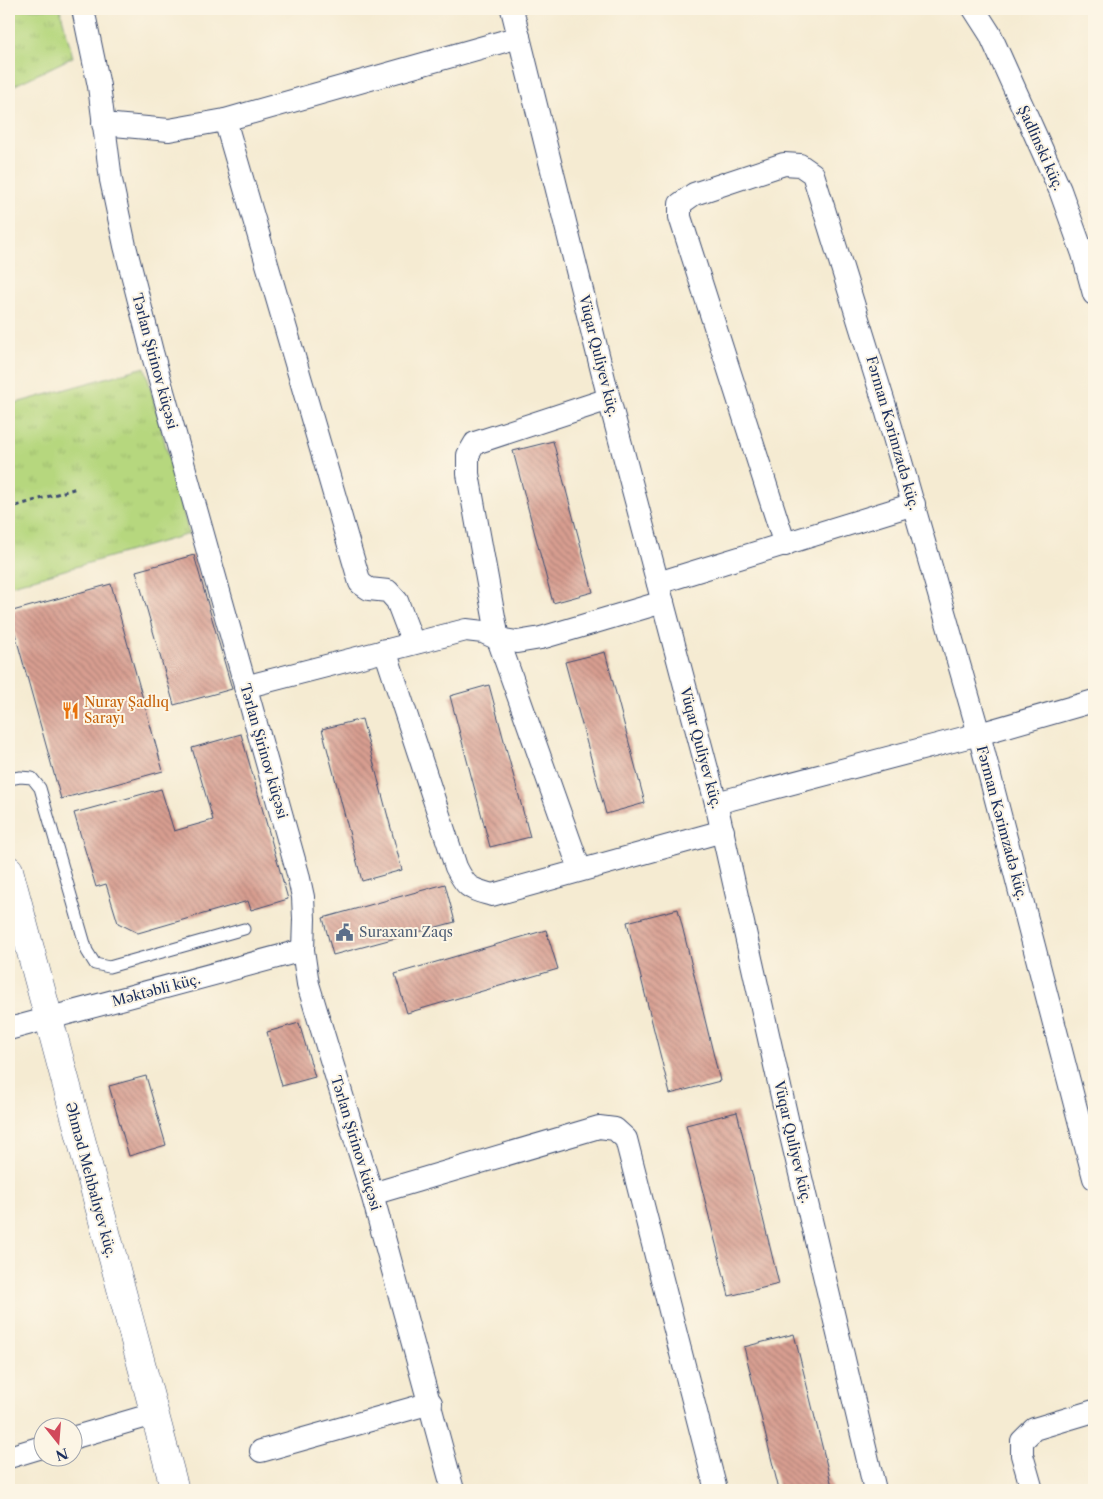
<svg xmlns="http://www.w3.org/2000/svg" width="1103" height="1499" font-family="'Libre Caslon Text',serif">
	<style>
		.grass { fill: url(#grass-tufts); stroke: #68836e }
		.building { fill: url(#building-back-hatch) }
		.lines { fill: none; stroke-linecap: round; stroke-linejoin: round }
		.service-casing { stroke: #3c4b6f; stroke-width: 13 }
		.minor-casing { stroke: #3c4b6f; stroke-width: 24 }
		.tertiary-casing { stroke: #3c4b6f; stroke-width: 29 }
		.path { stroke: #3c4b6f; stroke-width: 3; stroke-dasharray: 4 4; stroke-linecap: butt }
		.service { stroke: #fff; stroke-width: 11 }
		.minor { stroke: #fff; stroke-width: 22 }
		.tertiary { stroke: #fff; stroke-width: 28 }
		.labels { text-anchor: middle; stroke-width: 4; stroke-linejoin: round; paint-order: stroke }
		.street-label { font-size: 14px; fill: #1b2f5e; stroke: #fcf5e5 }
		.food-label { font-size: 14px; fill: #c56008; stroke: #fcf5e5; text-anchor: start }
		.service-label { font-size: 14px; fill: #4e5e75; stroke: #fcf5e5; text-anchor: start }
	</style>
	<defs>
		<pattern id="grass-tufts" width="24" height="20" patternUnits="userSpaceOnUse" patternTransform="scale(1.25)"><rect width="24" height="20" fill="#b6d77e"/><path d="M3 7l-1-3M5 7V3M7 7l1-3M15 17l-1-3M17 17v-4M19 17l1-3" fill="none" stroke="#9cb96f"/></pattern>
		<pattern id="building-back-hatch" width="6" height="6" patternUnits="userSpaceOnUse" patternTransform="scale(1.25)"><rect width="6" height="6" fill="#d89e90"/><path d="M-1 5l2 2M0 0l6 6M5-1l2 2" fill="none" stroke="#ae8179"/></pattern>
	</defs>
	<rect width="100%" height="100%" fill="#fcf5e5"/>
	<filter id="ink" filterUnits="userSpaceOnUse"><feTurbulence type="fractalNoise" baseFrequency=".02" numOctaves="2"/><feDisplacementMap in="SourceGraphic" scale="10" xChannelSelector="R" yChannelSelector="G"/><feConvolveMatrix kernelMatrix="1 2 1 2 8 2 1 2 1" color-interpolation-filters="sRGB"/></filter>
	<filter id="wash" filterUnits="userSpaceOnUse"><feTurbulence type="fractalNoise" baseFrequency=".0096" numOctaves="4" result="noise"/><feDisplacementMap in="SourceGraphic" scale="20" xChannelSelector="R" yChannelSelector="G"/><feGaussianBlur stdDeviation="1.12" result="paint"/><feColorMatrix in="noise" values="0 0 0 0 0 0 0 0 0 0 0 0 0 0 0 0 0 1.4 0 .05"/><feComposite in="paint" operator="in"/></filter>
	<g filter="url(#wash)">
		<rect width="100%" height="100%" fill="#f5ebd2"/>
		<g class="grass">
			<polygon points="9,9 60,9 73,57 9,88"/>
			<polygon points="145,367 189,534 9,586 9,405"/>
		</g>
		<g id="blocks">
			<g class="building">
				<polygon points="553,441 593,592 553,603 513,451"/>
				<polygon points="194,555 232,689 174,705 136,571"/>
				<polygon points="111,584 163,771 61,799 9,612"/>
				<polygon points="605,652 645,803 606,814 565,662"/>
				<polygon points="489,685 530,837 490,847 450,696"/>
				<polygon points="362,719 402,870 362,881 322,729"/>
				<polygon points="241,734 288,899 251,910 248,901 138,933 118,923 106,884 96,887 74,813 161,789 174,831 213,820 192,748"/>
				<polygon points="445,884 455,922 333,955 323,918"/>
				<polygon points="678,909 720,1081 670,1094 627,922"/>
				<polygon points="546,930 558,969 407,1013 395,974"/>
				<polygon points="299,1023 315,1077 282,1086 267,1032"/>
				<polygon points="146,1076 166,1145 129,1156 109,1086"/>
				<polygon points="737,1112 779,1284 729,1296 686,1125"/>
				<polygon points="794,1334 833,1490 779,1490 744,1347"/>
			</g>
		</g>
	</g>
	<g filter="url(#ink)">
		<use href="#blocks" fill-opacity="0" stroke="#3c4b6f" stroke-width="1"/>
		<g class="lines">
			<defs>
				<polyline id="service" points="9,779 20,777 32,778 40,788 87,951 95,964 109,967 244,929"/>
				<g id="minor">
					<polyline points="83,9 99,86 111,180 125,246 152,352 298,874 303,897 304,919 303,950 308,984 372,1194 453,1490"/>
					<polyline points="512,9 609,399 716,803 788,1123 875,1490"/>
					<polyline points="974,9 990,34 1060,190 1083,254 1094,294"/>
					<polyline points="225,120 360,583 369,589 388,591 397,601 413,643"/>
					<polyline points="103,124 169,130 225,120 519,37"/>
					<polyline points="785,545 680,217 680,204 694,194 784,164 800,165 813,174 885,406 979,734 1094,1178"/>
					<polyline points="658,583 914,504"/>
					<path d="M385,650l71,217c11,22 13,21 36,28l231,-64"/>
					<polyline points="245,687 466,630 483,632 498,639 517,642 541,638 663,602"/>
					<polyline points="716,803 979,734 1094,701"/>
					<polyline points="580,870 498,639 468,474 468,455 475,443 609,399"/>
					<polyline points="9,1029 303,950"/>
					<polyline points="372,1194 599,1127 615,1129 626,1139 716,1490"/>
					<polyline points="72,1438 154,1414"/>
					<polyline points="261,1451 431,1403"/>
					<polyline points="9,1457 42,1447"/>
					<polyline points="1032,1490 1022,1455 1022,1441 1034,1429 1094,1411"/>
				</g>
				<polyline id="tertiary" points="9,870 175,1490"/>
			</defs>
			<use href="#service" class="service-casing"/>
			<use href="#minor" class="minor-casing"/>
			<use href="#tertiary" class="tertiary-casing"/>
			<polyline class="path" points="9,508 77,488"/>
			<use href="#service" class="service"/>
			<use href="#minor" class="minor"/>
			<use href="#tertiary" class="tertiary"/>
		</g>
	</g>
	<defs>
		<symbol id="restaurant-bare" viewBox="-9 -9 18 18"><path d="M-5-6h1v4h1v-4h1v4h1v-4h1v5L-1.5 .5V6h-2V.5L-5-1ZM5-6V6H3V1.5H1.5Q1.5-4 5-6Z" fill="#e8710a" stroke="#fcf5e5" stroke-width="2.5" paint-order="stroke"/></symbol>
		<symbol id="civic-bare" viewBox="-9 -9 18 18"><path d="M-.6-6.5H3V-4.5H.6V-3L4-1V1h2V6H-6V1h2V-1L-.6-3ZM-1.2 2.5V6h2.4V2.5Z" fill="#5c6f8a" stroke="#fcf5e5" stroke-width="2.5" paint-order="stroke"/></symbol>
	</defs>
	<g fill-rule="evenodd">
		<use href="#restaurant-bare" x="58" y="698" width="25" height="25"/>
		<use href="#civic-bare" x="332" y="920" width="25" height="25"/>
	</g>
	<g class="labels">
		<g class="street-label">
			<text transform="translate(1041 148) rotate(66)" y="5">Şadlinski küç.</text>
			<text transform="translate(599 356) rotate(76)" y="5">Vüqar Quliyev küç.</text>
			<text transform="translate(155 361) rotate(75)" y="5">Tərlan Şirinov küçəsi</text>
			<text transform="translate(893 433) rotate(74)" y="5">Fərman Kərimzadə küç.</text>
			<text transform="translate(701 748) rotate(75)" y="5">Vüqar Quliyev küç.</text>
			<text transform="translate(264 751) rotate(74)" y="5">Tərlan Şirinov küçəsi</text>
			<text transform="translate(1002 823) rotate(75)" y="5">Fərman Kərimzadə küç.</text>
			<text transform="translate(156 990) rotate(-15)" y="5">Məktəbli küç.</text>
			<text transform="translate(793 1142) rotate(77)" y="5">Vüqar Quliyev küç.</text>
			<text transform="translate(356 1143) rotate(73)" y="5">Tərlan Şirinov küçəsi</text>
			<text transform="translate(91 1180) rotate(75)" y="5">Əhməd Mehbalıyev küç.</text>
		</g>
		<g class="food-label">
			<text x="84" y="707">Nuray Şadlıq<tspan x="84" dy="16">Sarayı</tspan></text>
		</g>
		<g class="service-label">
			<text x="359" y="937">Suraxanı Zaqs</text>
		</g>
	</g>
	<rect width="1103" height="1499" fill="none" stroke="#fcf5e5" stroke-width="30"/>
	<g transform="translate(58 1442) rotate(163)"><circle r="24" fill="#fcf5e5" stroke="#a2a6af"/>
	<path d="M0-4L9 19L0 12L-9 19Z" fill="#d1495b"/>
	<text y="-8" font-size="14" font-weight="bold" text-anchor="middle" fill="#1b2f5e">N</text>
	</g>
</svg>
